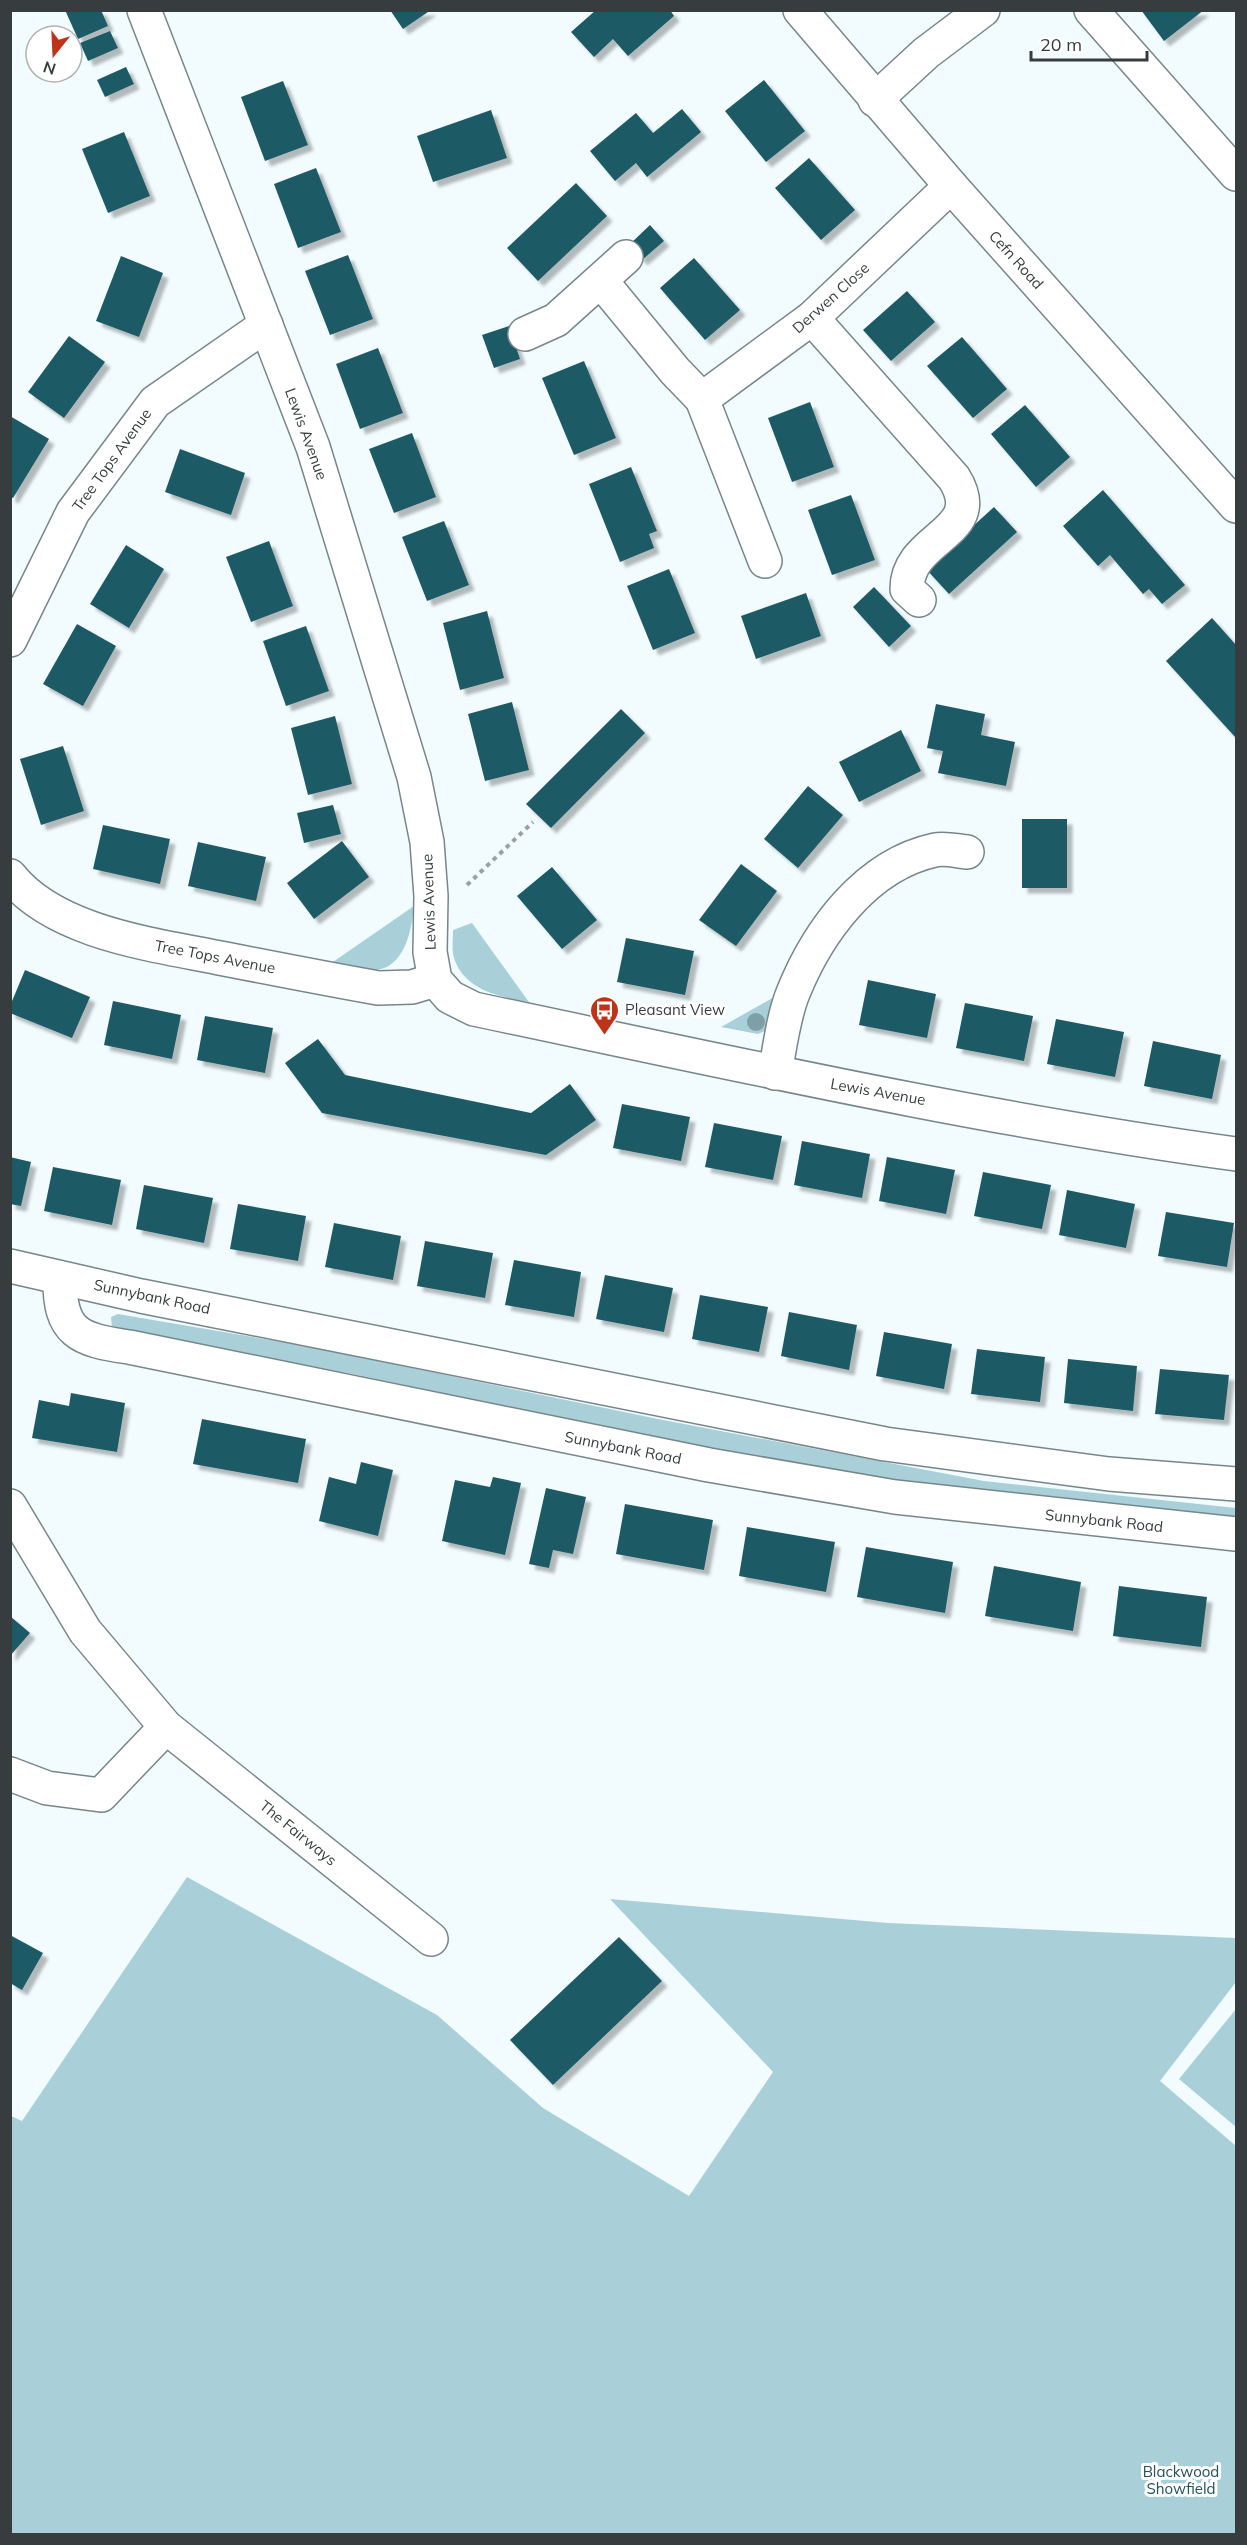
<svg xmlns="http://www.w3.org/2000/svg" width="1247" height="2545" font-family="Mulish,sans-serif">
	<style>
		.green { fill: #a9d0d9 }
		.building { fill: #1e5a65; filter: url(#shadow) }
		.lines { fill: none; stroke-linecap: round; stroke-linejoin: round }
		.minor-casing { stroke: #77868a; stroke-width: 36 }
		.path { stroke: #99a2a4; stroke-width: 4; stroke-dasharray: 4.5 4.5; stroke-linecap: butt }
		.minor { stroke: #fff; stroke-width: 33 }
		.tree { fill: #7f9fa6 }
		.labels { text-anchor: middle; stroke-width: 6; stroke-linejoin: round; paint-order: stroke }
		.street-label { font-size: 15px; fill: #373d3f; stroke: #fff }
		.poi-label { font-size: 15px; fill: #373d3f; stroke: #fff; text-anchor: start }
		.park-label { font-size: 15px; fill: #21535d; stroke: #fff }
	</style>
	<defs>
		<filter id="shadow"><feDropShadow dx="5.5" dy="5.5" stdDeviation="1.5" flood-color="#0004"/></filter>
	</defs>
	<rect width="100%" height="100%" fill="#f2fcff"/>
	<g class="green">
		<path d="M414,906c-2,24 -10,65 -42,64 -14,0 -29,-4 -42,-6z"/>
		<path d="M472,923l57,79c-29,-5 -68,-12 -76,-48 -1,-7 0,-17 0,-24z"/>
		<polygon points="776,996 769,1029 758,1034 721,1027"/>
		<polygon points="118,1314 311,1347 658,1419 984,1481 1236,1508 1236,1523 832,1476 348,1373 121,1331 112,1327 111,1317"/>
		<polygon points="187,1877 437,2015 543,2108 689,2196 773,2072 610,1899 888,1923 1236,1938 1236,1982 1160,2081 1236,2146 1236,2534 11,2534 11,2116 22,2121"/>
		<polygon points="1236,2009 1236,2127 1179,2079"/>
	</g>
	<g class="building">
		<polygon points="65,10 101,10 108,26 78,39"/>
		<polygon points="390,10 431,10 403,29"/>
		<polygon points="596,10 670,10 674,16 628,56 613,39 594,57 571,32"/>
		<polygon points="1141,10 1204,10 1164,41"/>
		<polygon points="110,31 118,48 88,61 80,43"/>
		<polygon points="126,67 134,84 105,97 97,80"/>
		<polygon points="764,80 805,131 766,162 725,111"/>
		<polygon points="283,81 308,145 265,161 241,97"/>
		<polygon points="682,109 701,132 647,177 636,163 615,181 590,151 636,113 653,133"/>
		<polygon points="491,110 507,158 433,182 417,136"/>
		<polygon points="124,132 150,196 108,213 82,149"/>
		<polygon points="809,158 855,210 821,240 775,188"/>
		<polygon points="316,168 341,232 298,248 274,184"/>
		<polygon points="576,183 607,216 538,281 507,248"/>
		<polygon points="650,225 664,241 642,260 629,245"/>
		<polygon points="348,255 373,319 330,335 305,271"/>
		<polygon points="121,256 163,273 139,337 96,321"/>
		<polygon points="694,258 740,310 705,340 660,288"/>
		<polygon points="907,291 935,322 891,361 863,330"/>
		<polygon points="509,326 520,359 494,368 482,335"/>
		<polygon points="69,336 105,362 64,418 28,392"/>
		<polygon points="962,337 1007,389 973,418 927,366"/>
		<polygon points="378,348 403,413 360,429 336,364"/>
		<polygon points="584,361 616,438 574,455 542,378"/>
		<polygon points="810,402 834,467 792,482 768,418"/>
		<polygon points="1025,405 1070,457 1036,487 991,434"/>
		<polygon points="10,416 49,439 13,498 10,497"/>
		<polygon points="412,433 436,497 394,513 369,449"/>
		<polygon points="180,449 245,473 231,515 165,492"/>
		<polygon points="631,467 657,531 649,534 654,548 620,562 589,484"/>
		<polygon points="1103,490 1185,585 1162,604 1149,589 1143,594 1110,555 1098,566 1063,526"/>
		<polygon points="851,495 875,560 832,575 808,510"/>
		<polygon points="994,507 1017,532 949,594 926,569"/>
		<polygon points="444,521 469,585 427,601 402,537"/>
		<polygon points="269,541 293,606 251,622 226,557"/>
		<polygon points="126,545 164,569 129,628 90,604"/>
		<polygon points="669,569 695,633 653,650 627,586"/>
		<polygon points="874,587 911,626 889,647 853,607"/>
		<polygon points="806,593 821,636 756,659 741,616"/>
		<polygon points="487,611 504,678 460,690 443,623"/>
		<polygon points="1212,618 1236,645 1236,738 1166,661"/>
		<polygon points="77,624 116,646 83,706 43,684"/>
		<polygon points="306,626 329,691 286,706 263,641"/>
		<polygon points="512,702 529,770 485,781 468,714"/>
		<polygon points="936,704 985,714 981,735 1015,742 1006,786 938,773 943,751 927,748"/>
		<polygon points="621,709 645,733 551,828 526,804"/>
		<polygon points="335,716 352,784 308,795 291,728"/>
		<polygon points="901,730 921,771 859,802 839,762"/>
		<polygon points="63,746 84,811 41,825 20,759"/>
		<polygon points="808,786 843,815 798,868 764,839"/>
		<polygon points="333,805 341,834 304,843 297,813"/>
		<rect x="1022" y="819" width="45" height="69"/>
		<polygon points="103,825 170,839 160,884 93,869"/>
		<polygon points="342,841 369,877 314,919 287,883"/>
		<polygon points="198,842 266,857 256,901 188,886"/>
		<polygon points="741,864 777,891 736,946 699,920"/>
		<polygon points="552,867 597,920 562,949 517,896"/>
		<polygon points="626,938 694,951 685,995 617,982"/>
		<polygon points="25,970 90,997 72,1038 10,1013 10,1006"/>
		<polygon points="868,980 936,994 927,1038 859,1025"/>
		<polygon points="113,1001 181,1015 172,1059 104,1045"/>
		<polygon points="965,1003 1033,1016 1024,1061 956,1048"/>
		<polygon points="205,1016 273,1028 265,1073 197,1060"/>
		<polygon points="1056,1019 1124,1032 1115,1077 1047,1064"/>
		<polygon points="318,1039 345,1075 531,1113 570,1084 596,1120 546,1155 322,1113 285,1063"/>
		<polygon points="1153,1041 1221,1055 1212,1099 1144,1086"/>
		<polygon points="622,1104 690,1117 681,1161 613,1148"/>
		<polygon points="714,1123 782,1136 773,1180 705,1167"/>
		<polygon points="802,1141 870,1154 862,1198 794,1185"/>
		<polygon points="10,1157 31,1162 21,1206 10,1204"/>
		<polygon points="887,1157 955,1170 946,1214 879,1201"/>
		<polygon points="53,1167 121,1180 112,1225 44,1211"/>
		<polygon points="983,1172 1051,1185 1042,1229 974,1216"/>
		<polygon points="144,1185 213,1198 204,1243 136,1229"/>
		<polygon points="1067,1190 1135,1204 1126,1248 1059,1235"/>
		<polygon points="238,1204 306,1216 298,1261 230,1249"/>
		<polygon points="1166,1212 1234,1223 1227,1267 1158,1256"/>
		<polygon points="334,1223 401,1236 393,1280 325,1267"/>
		<polygon points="425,1241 493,1253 485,1298 417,1286"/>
		<polygon points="514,1260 581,1272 574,1317 505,1305"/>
		<polygon points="605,1275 673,1288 664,1332 596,1319"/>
		<polygon points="700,1295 768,1307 759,1352 692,1339"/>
		<polygon points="789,1312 857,1325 849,1370 781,1356"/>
		<polygon points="884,1332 952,1344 944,1389 876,1376"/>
		<polygon points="977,1349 1045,1357 1040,1402 971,1394"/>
		<polygon points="1068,1359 1137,1366 1133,1411 1064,1403"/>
		<polygon points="1160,1369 1229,1375 1224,1420 1155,1414"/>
		<polygon points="71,1393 125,1403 117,1452 32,1438 39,1400 69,1406"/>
		<polygon points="202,1419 306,1439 298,1483 193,1464"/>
		<polygon points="361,1462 393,1470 378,1536 319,1521 329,1477 356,1484"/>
		<polygon points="493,1477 521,1483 505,1555 442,1541 455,1480 490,1487"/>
		<polygon points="546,1488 586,1497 573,1554 553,1550 549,1568 529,1564"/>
		<polygon points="625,1504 713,1520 704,1570 616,1554"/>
		<polygon points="747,1527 835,1542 826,1592 739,1576"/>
		<polygon points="866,1547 953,1562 945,1613 857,1597"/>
		<polygon points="994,1566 1081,1582 1073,1631 985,1616"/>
		<polygon points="1119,1586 1207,1597 1201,1647 1113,1636"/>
		<polygon points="10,1616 30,1633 10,1656"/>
		<polygon points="10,1935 43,1953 22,1990 10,1983"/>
		<polygon points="619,1937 662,1981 553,2085 510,2040"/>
	</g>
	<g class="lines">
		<defs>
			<g id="minor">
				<path d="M144,10l169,437 101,330 13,65 4,54 -1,56 5,28 15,17 24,12c253,53 506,110 762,145"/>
				<polyline points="800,10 951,186 1236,506"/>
				<polyline points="1091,10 1236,174"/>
				<polyline points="875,100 926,53 983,10"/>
				<polyline points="601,281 675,371 702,399 765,561"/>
				<path d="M812,318l142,160c35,56 -47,57 -47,111l12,11"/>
				<polyline points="525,334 556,320 626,257"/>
				<polyline points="702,399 812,318 951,186"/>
				<polyline points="10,640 73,512 155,402 266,325"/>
				<path d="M10,876c46,58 147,69 215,83 51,10 102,20 153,29l34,-1 23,-7"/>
				<path d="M775,1073c5,-26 8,-55 18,-80 25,-62 73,-128 142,-143 10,-2 22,1 32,2"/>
				<polyline points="10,1266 141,1296 885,1444 1109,1474 1236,1484"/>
				<path d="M60,1278c-1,55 19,62 69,69l580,118 186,32 341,37"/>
				<polyline points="10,1506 85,1631 166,1727 431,1939"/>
				<polyline points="10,1774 47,1788 101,1795 166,1727"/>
			</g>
		</defs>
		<use href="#minor" class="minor-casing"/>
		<polyline class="path" points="467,885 533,822"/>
		<use href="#minor" class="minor"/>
	</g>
	<circle class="tree" cx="756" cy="1022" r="9"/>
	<defs>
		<symbol id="bus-pin" viewBox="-11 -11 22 30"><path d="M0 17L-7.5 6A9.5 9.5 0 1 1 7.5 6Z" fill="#bf3419" stroke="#fff"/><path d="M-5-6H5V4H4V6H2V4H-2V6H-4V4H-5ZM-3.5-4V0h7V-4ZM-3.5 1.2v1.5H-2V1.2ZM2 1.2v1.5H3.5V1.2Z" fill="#fff"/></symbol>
	</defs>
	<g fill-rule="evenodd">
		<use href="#bus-pin" x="588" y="994" width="33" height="45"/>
	</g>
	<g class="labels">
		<g class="street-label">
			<text transform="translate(1016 260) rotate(48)" y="5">Cefn Road</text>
			<text transform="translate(831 298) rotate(-42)" y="5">Derwen Close</text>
			<text transform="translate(306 434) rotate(70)" y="5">Lewis Avenue</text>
			<text transform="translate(112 460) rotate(-54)" y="5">Tree Tops Avenue</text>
			<text transform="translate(429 902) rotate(-92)" y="5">Lewis Avenue</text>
			<text transform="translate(215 957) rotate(11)" y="5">Tree Tops Avenue</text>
			<text transform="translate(878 1092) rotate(10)" y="5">Lewis Avenue</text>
			<text transform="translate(152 1297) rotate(12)" y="5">Sunnybank Road</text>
			<text transform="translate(623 1448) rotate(11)" y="5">Sunnybank Road</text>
			<text transform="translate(1104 1521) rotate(6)" y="5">Sunnybank Road</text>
			<text transform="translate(298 1833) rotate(39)" y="5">The Fairways</text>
		</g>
		<g class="poi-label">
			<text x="625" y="1015">Pleasant View</text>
		</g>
		<g class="park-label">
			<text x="1181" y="2477">Blackwood<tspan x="1181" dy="17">Showfield</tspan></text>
		</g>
	</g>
	<rect width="1247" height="2545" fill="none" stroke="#373d3f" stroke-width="24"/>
	<g transform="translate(54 54) rotate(198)"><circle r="28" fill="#ffffff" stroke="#afb1b2" stroke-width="1.5"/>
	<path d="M0-4.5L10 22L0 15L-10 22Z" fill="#bf3419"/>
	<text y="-9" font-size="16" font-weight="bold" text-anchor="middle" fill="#373d3f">N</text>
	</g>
	<path d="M1031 51v9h116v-9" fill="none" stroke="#373d3f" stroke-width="3"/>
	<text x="1040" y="51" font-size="18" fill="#373d3f" stroke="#ffffff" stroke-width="4.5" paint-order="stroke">20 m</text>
</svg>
